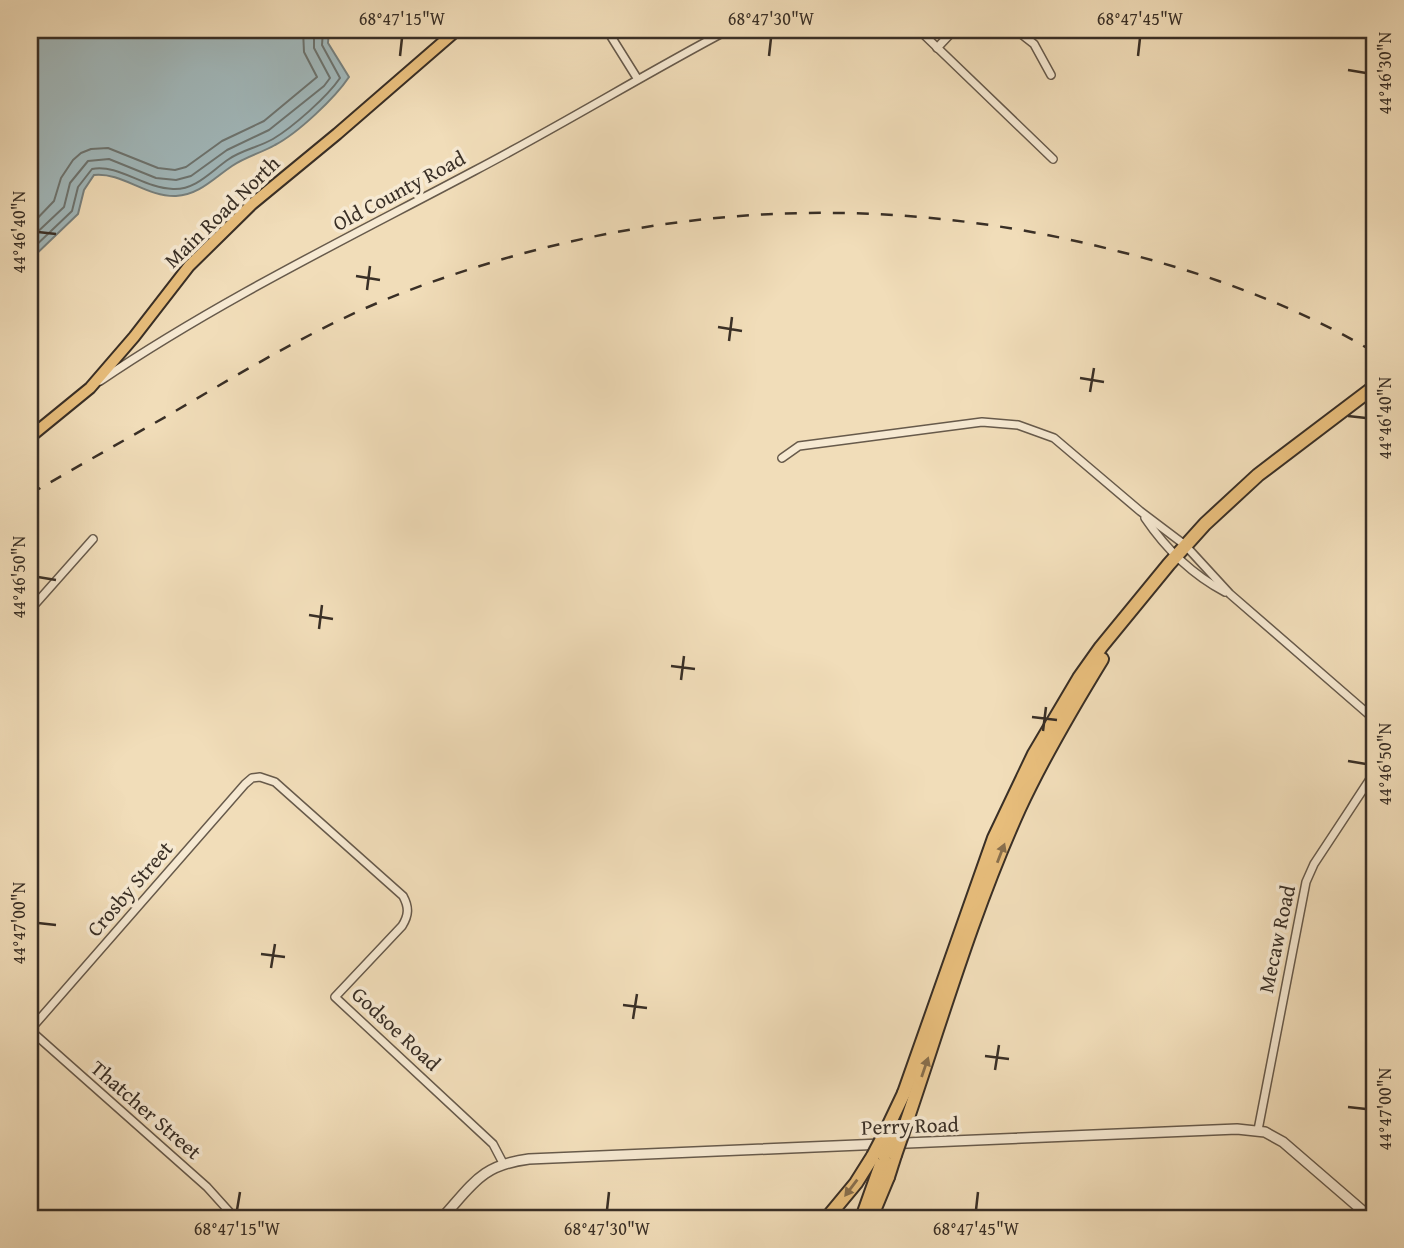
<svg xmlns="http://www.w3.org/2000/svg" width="1404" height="1248" font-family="'Gentium Book Plus',serif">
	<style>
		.water { fill: #a1b8bb; stroke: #77817f; stroke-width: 2 }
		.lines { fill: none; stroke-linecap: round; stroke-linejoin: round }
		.shore { stroke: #6d7470; stroke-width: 2 }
		.minor-casing { stroke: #675a4b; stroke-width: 10 }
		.tertiary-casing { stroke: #675a4b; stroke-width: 12 }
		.primary-casing { stroke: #392f26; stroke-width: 14 }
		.trunk-casing { stroke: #392f26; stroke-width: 16 }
		.motorway-casing { stroke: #392f26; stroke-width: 16 }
		.minor { stroke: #f6e9d2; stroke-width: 7 }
		.tertiary { stroke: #f6e9d2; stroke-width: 9 }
		.primary { stroke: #e8be7c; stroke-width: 10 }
		.trunk { stroke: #e8be7c; stroke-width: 12 }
		.motorway { stroke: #e8be7c; stroke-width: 12 }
		.rail { stroke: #392f26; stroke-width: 2.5; stroke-dasharray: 12 12; stroke-linecap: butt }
		.trunk-bridge-casing { stroke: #392f26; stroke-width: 16; stroke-linecap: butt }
		.motorway-bridge-casing { stroke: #392f26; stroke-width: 16; stroke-linecap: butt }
		.trunk-bridge { stroke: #e8be7c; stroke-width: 12 }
		.motorway-bridge { stroke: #e8be7c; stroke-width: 12 }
		.oneway { fill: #886f4d }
		.ticks { fill: none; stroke: #392f26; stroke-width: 2.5 }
		.labels { text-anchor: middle; stroke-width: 7; stroke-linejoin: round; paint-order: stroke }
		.street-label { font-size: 21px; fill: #392f26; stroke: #f6e9d2 }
		.neatline { fill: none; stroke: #392f26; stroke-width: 2.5 }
		.ticks-label { font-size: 18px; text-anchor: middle; fill: #392f26 }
	</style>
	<rect width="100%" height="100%" fill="#f1ddb9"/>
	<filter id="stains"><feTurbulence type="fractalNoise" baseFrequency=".00286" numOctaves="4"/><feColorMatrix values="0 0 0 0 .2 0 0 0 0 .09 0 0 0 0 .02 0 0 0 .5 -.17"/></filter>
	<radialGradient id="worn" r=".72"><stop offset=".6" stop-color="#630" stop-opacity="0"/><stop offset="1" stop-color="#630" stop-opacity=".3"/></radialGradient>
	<path class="water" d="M30,30h299l-1,13 21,34c-14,21 -51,56 -74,68 -14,8 -30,12 -43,21 -18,12 -33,29 -56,30 -30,1 -54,-24 -82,-21l-10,15 -6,24 -48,46z"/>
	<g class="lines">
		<g class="shore">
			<polyline points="30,226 54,201 61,178 73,160 81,153 91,149 108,148 158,168 175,170 186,167 222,141 264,121 317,77 304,52 303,30"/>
			<polyline points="30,239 64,207 70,183 88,161 109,159 156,178 176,180 191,176 227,150 269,130 324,86 330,78 314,48 314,30"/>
			<path d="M30,251l42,-40 6,-24 14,-18c27,-5 51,19 81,20 23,1 38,-18 56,-30 13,-9 30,-12 44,-20 20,-12 54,-42 67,-61l-18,-33 1,-15"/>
		</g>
		<defs>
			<g id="minor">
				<polyline points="607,30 637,78"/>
				<polyline points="919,30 1053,159"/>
				<polyline points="1016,30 1034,44 1051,75"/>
				<polyline points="937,48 954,30"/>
				<path d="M100,381c118,-80 248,-143 374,-210 86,-45 169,-96 254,-141"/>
				<polyline points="782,458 799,446 982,422 1018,425 1054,438 1140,511 1185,545 1230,594 1374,719"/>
				<path d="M1145,518c21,31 46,56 80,74"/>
				<polyline points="30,610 93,539"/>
				<path d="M30,1030l215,-246 7,-6 8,-1 15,5 128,114c6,11 6,19 -1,30l-67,71 158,147 10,19"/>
				<polyline points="30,1030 207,1187 235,1218"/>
				<polyline points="1258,1130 1306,882 1314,864 1374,773"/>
			</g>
			<path id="tertiary" d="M442,1218c31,-34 39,-53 87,-59l708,-30 28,3 18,10 88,76"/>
			<polyline id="primary" points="30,437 90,388 134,337 189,266 252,204 337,134 457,30"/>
			<g id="trunk">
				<polyline points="904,1093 994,838 1034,754 1079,678 1101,647 1169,564 1205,524 1258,475 1374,387"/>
				<path d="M903,1132c37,-108 69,-219 116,-323 24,-52 53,-101 83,-150"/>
				<polyline points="888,1177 895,1155"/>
			</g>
			<g id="motorway">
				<polyline points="885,1133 904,1093"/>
				<polyline points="827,1218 856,1183 873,1156"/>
				<polyline points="862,1218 884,1156"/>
				<polyline points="871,1218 888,1177"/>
			</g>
		</defs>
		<use href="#minor" class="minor-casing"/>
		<use href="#tertiary" class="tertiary-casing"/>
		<use href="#primary" class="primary-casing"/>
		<use href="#trunk" class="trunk-casing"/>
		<use href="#motorway" class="motorway-casing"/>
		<use href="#minor" class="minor"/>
		<use href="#tertiary" class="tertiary"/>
		<use href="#primary" class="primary"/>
		<use href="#trunk" class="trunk"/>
		<use href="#motorway" class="motorway"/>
		<path class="rail" d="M30,494c45,-26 91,-52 137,-78 77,-45 152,-91 235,-123 235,-90 476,-105 719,-41 88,22 175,54 253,100"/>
		<defs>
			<polyline id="trunk-bridge" points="895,1155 903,1132"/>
			<g id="motorway-bridge">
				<polyline points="873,1156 885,1133"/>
				<polyline points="884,1156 891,1136"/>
			</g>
		</defs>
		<use href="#trunk-bridge" class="trunk-bridge-casing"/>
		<use href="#motorway-bridge" class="motorway-bridge-casing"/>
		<use href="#trunk-bridge" class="trunk-bridge"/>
		<use href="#motorway-bridge" class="motorway-bridge"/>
	</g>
	<defs><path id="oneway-solid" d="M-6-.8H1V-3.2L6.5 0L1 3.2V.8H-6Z" transform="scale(1.75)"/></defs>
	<g class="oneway">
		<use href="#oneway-solid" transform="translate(1001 853) rotate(-69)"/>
		<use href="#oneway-solid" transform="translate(925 1067) rotate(-71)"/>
		<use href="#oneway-solid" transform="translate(851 1188) rotate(127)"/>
	</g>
	<path class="ticks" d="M400,56l2,-18M769,56l2,-18M1138,56l2,-18M1348,70l18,3M38,232l18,2M356,276l24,4M367,290l3,-24M718,327l24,4M729,341l3,-24M1080,378l24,4M1090,392l4,-24M1348,416l18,2M38,577l18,3M309,615l24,4M319,629l3,-24M671,666l24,3M681,680l3,-24M1032,717l25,3M1043,731l3,-24M1348,761l18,3M38,923l18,2M261,954l24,3M271,968l4,-24M623,1005l24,3M633,1019l4,-25M985,1056l24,3M995,1070l4,-25M1348,1107l18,2M237,1210l3,-18M607,1210l2,-18M976,1210l2,-18"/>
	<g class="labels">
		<g class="street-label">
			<text transform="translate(399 191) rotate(-28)" y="7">Old County Road</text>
			<text transform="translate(222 212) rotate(-44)" y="7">Main Road North</text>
			<text transform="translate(130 889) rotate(-49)" y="7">Crosby Street</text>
			<text transform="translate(1277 939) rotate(-78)" y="7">Mecaw Road</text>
			<text transform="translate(396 1029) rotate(43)" y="7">Godsoe Road</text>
			<text transform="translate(146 1110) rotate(41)" y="7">Thatcher Street</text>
			<text transform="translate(910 1126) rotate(-2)" y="7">Perry Road</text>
		</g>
	</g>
	<rect width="1404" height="1248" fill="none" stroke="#f1ddb9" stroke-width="77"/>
	<rect x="38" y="38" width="1328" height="1172" class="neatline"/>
	<g class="ticks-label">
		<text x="402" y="25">68°47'15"W</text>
		<text x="771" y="25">68°47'30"W</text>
		<text x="1140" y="25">68°47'45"W</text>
		<text transform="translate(1385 73) rotate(-90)" y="6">44°46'30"N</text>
		<text transform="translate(19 232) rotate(-90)" y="6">44°46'40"N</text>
		<text transform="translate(1385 418) rotate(-90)" y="6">44°46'40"N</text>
		<text transform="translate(19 577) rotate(-90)" y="6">44°46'50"N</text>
		<text transform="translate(1385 764) rotate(-90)" y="6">44°46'50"N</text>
		<text transform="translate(19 923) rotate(-90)" y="6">44°47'00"N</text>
		<text transform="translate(1385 1109) rotate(-90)" y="6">44°47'00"N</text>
		<text x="237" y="1235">68°47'15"W</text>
		<text x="607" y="1235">68°47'30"W</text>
		<text x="976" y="1235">68°47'45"W</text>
	</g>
	<rect width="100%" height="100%" filter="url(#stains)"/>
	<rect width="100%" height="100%" fill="url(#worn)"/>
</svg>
